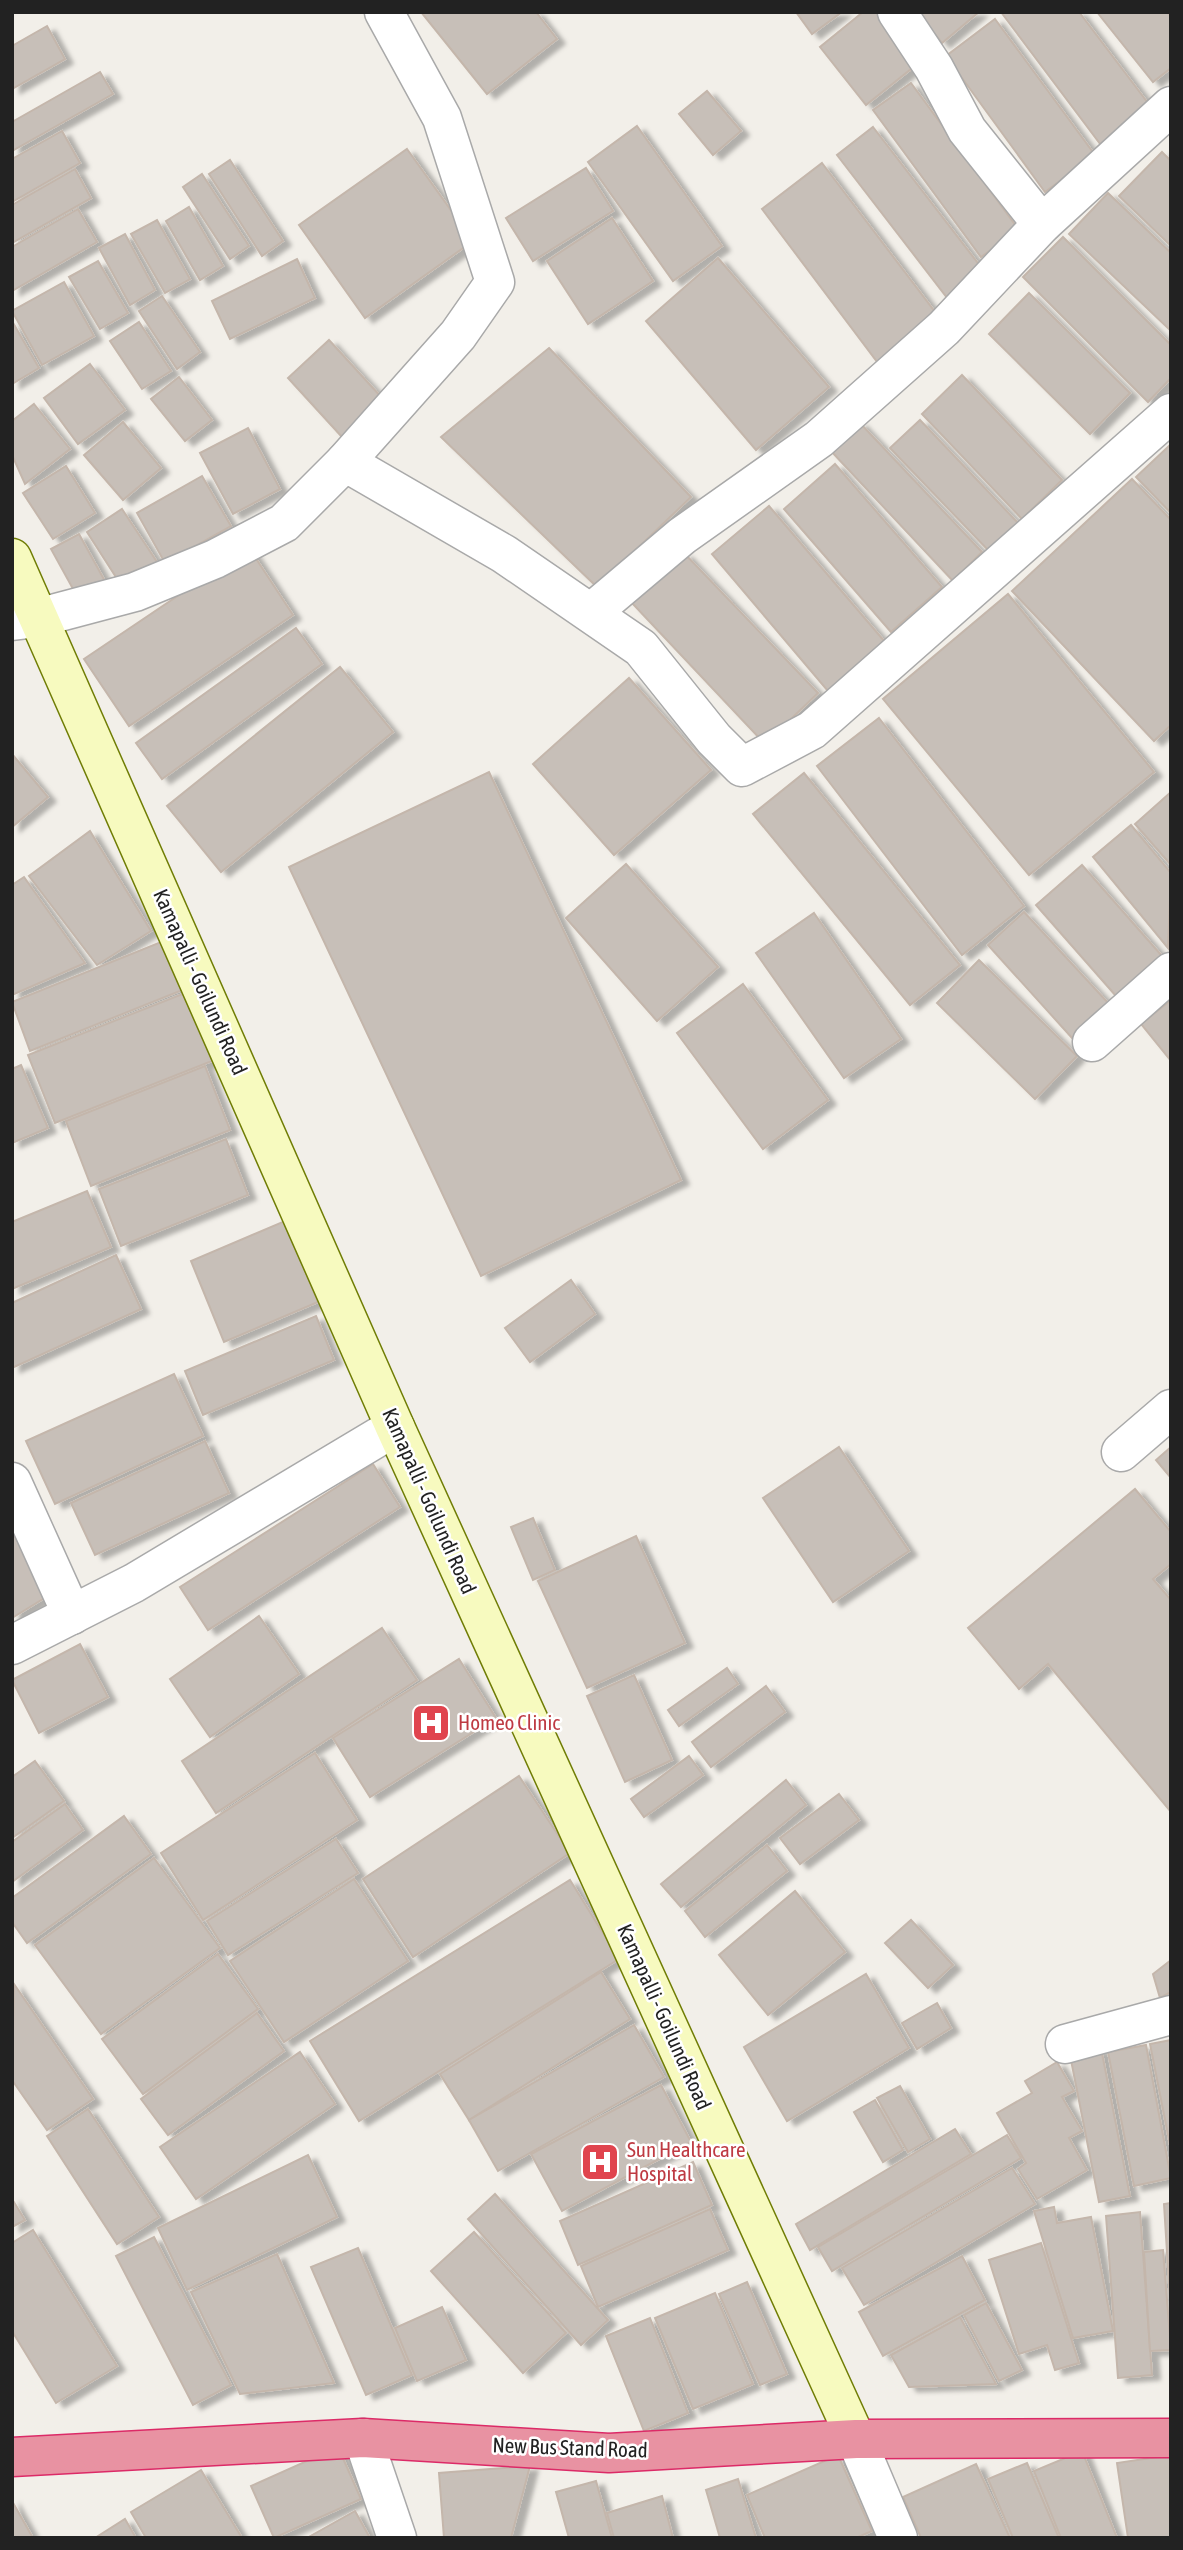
<svg xmlns="http://www.w3.org/2000/svg" width="1183" height="2550" font-family="'Asap Condensed',sans-serif">
	<style>
		.building { fill: #c7bfb8; stroke: #c4b6ab; stroke-width: 2; filter: url(#shadow) }
		.lines { fill: none; stroke-linecap: round; stroke-linejoin: round }
		.street-casing { stroke: #a9a9a9; stroke-width: 41 }
		.secondary-casing { stroke: #707d05; stroke-width: 41 }
		.highway-casing { stroke: #dc2a67; stroke-width: 41 }
		.street { stroke: #fff; stroke-width: 38 }
		.secondary { stroke: #f7fabf; stroke-width: 38 }
		.highway { stroke: #e892a2; stroke-width: 38 }
		.labels { text-anchor: middle; stroke-width: 5; stroke-linejoin: round; paint-order: stroke }
		.street-label { font-size: 21px; fill: #222; stroke: #fff }
		.health-label { font-size: 21px; fill: #be3a42; stroke: #fff; text-anchor: start }
	</style>
	<defs>
		<filter id="shadow"><feDropShadow dx="8" dy="4.5" stdDeviation="2" flood-color="#0004"/></filter>
	</defs>
	<rect width="100%" height="100%" fill="#f2efe9"/>
	<g class="building">
		<polygon points="421,12 536,12 557,39 487,94"/>
		<polygon points="796,12 842,12 812,34"/>
		<polygon points="863,12 883,12 921,61 866,105 820,47"/>
		<polygon points="922,12 979,12 942,43 919,15"/>
		<polygon points="1001,12 1079,12 1154,111 1104,149"/>
		<polygon points="1097,12 1167,12 1171,17 1171,68 1153,82"/>
		<polygon points="995,19 1095,155 1045,192 946,56"/>
		<polygon points="47,26 65,59 12,89 12,46"/>
		<polygon points="100,72 113,94 12,151 12,122"/>
		<polygon points="911,83 1019,230 981,257 873,110"/>
		<polygon points="707,91 741,131 713,155 679,114"/>
		<polygon points="637,126 722,246 673,281 588,162"/>
		<polygon points="873,127 984,271 948,299 837,155"/>
		<polygon points="62,131 80,163 12,202 12,159"/>
		<polygon points="407,149 473,241 365,318 299,225"/>
		<polygon points="1162,152 1171,161 1171,246 1119,196"/>
		<polygon points="230,160 283,241 262,256 209,174"/>
		<polygon points="822,163 945,325 884,371 762,209"/>
		<polygon points="586,168 613,211 533,261 506,218"/>
		<polygon points="75,169 91,198 12,243 12,205"/>
		<polygon points="202,174 249,246 230,259 183,187"/>
		<polygon points="1108,193 1171,253 1171,331 1069,234"/>
		<polygon points="189,207 223,266 200,280 166,221"/>
		<polygon points="78,209 97,242 12,291 12,247"/>
		<polygon points="612,218 653,281 588,324 547,261"/>
		<polygon points="157,220 190,279 165,293 131,234"/>
		<polygon points="125,234 155,290 130,305 99,248"/>
		<polygon points="1063,237 1171,345 1171,378 1148,402 1023,277"/>
		<polygon points="718,258 829,387 756,450 646,321"/>
		<polygon points="297,259 315,298 230,339 212,301"/>
		<polygon points="98,261 128,313 100,329 69,277"/>
		<polygon points="64,282 94,336 42,365 12,311"/>
		<polygon points="1029,293 1130,393 1090,434 989,334"/>
		<polygon points="162,296 200,352 177,369 139,311"/>
		<polygon points="12,321 39,368 12,384"/>
		<polygon points="139,322 171,371 142,389 110,341"/>
		<polygon points="329,340 383,399 342,437 288,378"/>
		<polygon points="549,348 691,497 597,587 441,437"/>
		<polygon points="90,364 125,410 78,444 44,398"/>
		<polygon points="962,375 1062,480 1022,519 922,414"/>
		<polygon points="179,377 212,420 185,441 151,399"/>
		<polygon points="34,404 70,449 25,484 12,455 12,421"/>
		<polygon points="920,420 1018,523 989,551 890,448"/>
		<polygon points="123,422 161,468 123,500 84,455"/>
		<polygon points="859,422 982,552 953,581 830,450"/>
		<polygon points="248,428 280,489 233,514 200,453"/>
		<polygon points="1171,444 1171,513 1136,477"/>
		<polygon points="835,464 942,587 891,632 784,509"/>
		<polygon points="66,466 95,513 53,539 23,493"/>
		<polygon points="202,476 231,526 165,563 137,513"/>
		<polygon points="1132,479 1171,520 1171,725 1154,741 1012,591"/>
		<polygon points="769,506 885,642 828,691 712,554"/>
		<polygon points="122,509 159,565 123,588 87,532"/>
		<polygon points="79,534 106,583 78,598 51,549"/>
		<polygon points="249,548 293,615 129,726 84,659"/>
		<polygon points="684,553 818,693 765,744 632,603"/>
		<polygon points="1008,594 1154,772 1029,875 883,699"/>
		<polygon points="296,628 322,664 162,779 136,743"/>
		<polygon points="340,667 393,732 221,872 167,806"/>
		<polygon points="629,678 711,770 614,855 533,764"/>
		<polygon points="879,718 1024,906 962,955 817,766"/>
		<polygon points="12,754 48,797 12,827"/>
		<polygon points="489,772 681,1180 481,1276 289,867"/>
		<polygon points="804,773 960,965 910,1005 753,814"/>
		<polygon points="1171,792 1171,865 1135,824"/>
		<polygon points="1131,825 1171,873 1168,948 1093,857"/>
		<polygon points="90,831 151,931 97,965 29,876"/>
		<polygon points="626,864 718,967 657,1021 566,918"/>
		<polygon points="1082,865 1162,956 1116,996 1036,905"/>
		<polygon points="24,877 85,963 12,995 12,885"/>
		<polygon points="1024,912 1110,1005 1073,1039 988,945"/>
		<polygon points="814,913 901,1039 844,1078 756,953"/>
		<polygon points="166,940 185,989 30,1051 12,1002"/>
		<polygon points="979,960 1077,1056 1035,1099 937,1003"/>
		<polygon points="743,984 828,1100 763,1149 677,1033"/>
		<polygon points="185,993 212,1061 55,1123 28,1055"/>
		<polygon points="1171,1000 1171,1061 1141,1024"/>
		<polygon points="21,1065 48,1128 12,1143 12,1069"/>
		<polygon points="205,1066 230,1130 91,1186 66,1121"/>
		<polygon points="226,1139 248,1195 121,1246 99,1189"/>
		<polygon points="87,1191 111,1247 12,1289 12,1222"/>
		<polygon points="285,1221 318,1302 224,1342 191,1261"/>
		<polygon points="116,1255 141,1309 12,1368 12,1303"/>
		<polygon points="571,1280 595,1314 530,1362 505,1328"/>
		<polygon points="316,1316 334,1360 203,1415 185,1371"/>
		<polygon points="174,1374 203,1436 55,1504 26,1441"/>
		<polygon points="205,1441 229,1493 95,1555 71,1503"/>
		<polygon points="839,1447 909,1551 833,1602 763,1498"/>
		<polygon points="1171,1447 1171,1478 1156,1460"/>
		<polygon points="373,1464 400,1507 208,1630 180,1587"/>
		<polygon points="1135,1489 1171,1532 1171,1564 1153,1579 1171,1600 1171,1812 1048,1664 1019,1689 968,1628"/>
		<polygon points="533,1518 555,1570 533,1580 511,1527"/>
		<polygon points="12,1532 51,1594 12,1618"/>
		<polygon points="636,1536 685,1643 587,1688 538,1581"/>
		<polygon points="259,1616 299,1674 210,1737 170,1679"/>
		<polygon points="382,1628 417,1680 216,1813 182,1761"/>
		<polygon points="80,1644 108,1697 39,1733 12,1680"/>
		<polygon points="459,1659 496,1718 370,1797 333,1738"/>
		<polygon points="727,1668 738,1684 679,1726 668,1710"/>
		<polygon points="634,1675 672,1760 625,1782 587,1696"/>
		<polygon points="766,1686 785,1712 711,1767 692,1742"/>
		<polygon points="315,1753 357,1820 203,1920 161,1853"/>
		<polygon points="689,1756 703,1775 644,1817 631,1799"/>
		<polygon points="35,1761 64,1801 12,1838 12,1777"/>
		<polygon points="519,1776 570,1853 413,1957 363,1879"/>
		<polygon points="786,1780 806,1805 681,1907 661,1884"/>
		<polygon points="839,1794 859,1820 800,1864 780,1838"/>
		<polygon points="65,1804 83,1830 12,1882 12,1842"/>
		<polygon points="124,1816 151,1854 27,1943 12,1922 12,1898"/>
		<polygon points="336,1839 358,1873 228,1955 207,1921"/>
		<polygon points="767,1845 787,1871 705,1937 685,1911"/>
		<polygon points="154,1858 220,1948 101,2034 35,1945"/>
		<polygon points="354,1879 408,1961 284,2042 230,1961"/>
		<polygon points="570,1880 619,1959 359,2121 310,2041"/>
		<polygon points="795,1891 845,1952 768,2015 719,1955"/>
		<polygon points="911,1920 953,1965 928,1988 885,1943"/>
		<polygon points="218,1954 258,2009 143,2094 102,2039"/>
		<polygon points="1171,1960 1171,1992 1160,1998 1153,1974"/>
		<polygon points="601,1972 630,2019 469,2120 440,2074"/>
		<polygon points="866,1974 909,2048 787,2121 744,2047"/>
		<polygon points="14,1984 93,2099 47,2130 12,2080"/>
		<polygon points="937,2003 951,2028 917,2049 902,2023"/>
		<polygon points="257,2013 284,2051 168,2135 141,2099"/>
		<polygon points="634,2025 664,2077 498,2171 469,2120"/>
		<polygon points="1171,2040 1171,2150 1150,2044"/>
		<polygon points="1146,2045 1171,2178 1134,2186 1108,2052"/>
		<polygon points="1101,2048 1130,2196 1099,2202 1070,2055"/>
		<polygon points="300,2052 335,2104 196,2199 160,2147"/>
		<polygon points="1057,2062 1074,2091 1062,2097 1082,2131 1069,2138 1087,2170 1037,2199 1018,2169 1026,2163 997,2113 1032,2093 1025,2081"/>
		<polygon points="661,2085 691,2142 562,2211 531,2154"/>
		<polygon points="900,2086 930,2139 908,2152 877,2098"/>
		<polygon points="875,2100 903,2150 883,2162 854,2112"/>
		<polygon points="88,2109 159,2217 117,2244 47,2136"/>
		<polygon points="955,2129 971,2154 810,2250 796,2224"/>
		<polygon points="1007,2135 1021,2158 832,2271 818,2247"/>
		<polygon points="308,2155 337,2217 187,2290 158,2228"/>
		<polygon points="693,2162 712,2205 578,2265 560,2221"/>
		<polygon points="1012,2168 1035,2204 864,2305 842,2268"/>
		<polygon points="495,2194 608,2320 581,2345 468,2219"/>
		<polygon points="12,2199 25,2220 12,2227"/>
		<polygon points="1171,2203 1171,2316 1164,2204"/>
		<polygon points="1054,2207 1057,2223 1091,2217 1113,2331 1073,2338 1034,2211"/>
		<polygon points="710,2209 728,2250 598,2307 581,2266"/>
		<polygon points="1140,2212 1152,2375 1118,2378 1106,2216"/>
		<polygon points="33,2230 117,2366 56,2403 12,2331 12,2243"/>
		<polygon points="474,2232 566,2333 523,2373 431,2271"/>
		<polygon points="154,2237 231,2385 193,2405 116,2256"/>
		<polygon points="1041,2243 1079,2363 1055,2370 1047,2345 1019,2354 989,2260"/>
		<polygon points="358,2248 412,2375 366,2395 311,2267"/>
		<polygon points="1163,2250 1171,2350 1150,2351 1144,2252"/>
		<polygon points="277,2254 334,2383 240,2394 191,2292"/>
		<polygon points="962,2256 985,2300 883,2356 859,2312"/>
		<polygon points="747,2282 787,2374 760,2385 719,2294"/>
		<polygon points="715,2293 753,2384 693,2409 655,2318"/>
		<polygon points="986,2303 1022,2370 999,2381 964,2315"/>
		<polygon points="442,2307 466,2360 417,2381 395,2328"/>
		<polygon points="960,2317 996,2384 909,2387 891,2355"/>
		<polygon points="650,2318 688,2413 644,2431 606,2336"/>
		<polygon points="338,2447 361,2499 274,2538 251,2486"/>
		<polygon points="1082,2451 1117,2538 1061,2538 1034,2471"/>
		<polygon points="838,2455 872,2531 856,2538 765,2538 747,2495"/>
		<polygon points="1171,2455 1171,2538 1128,2538 1117,2463"/>
		<polygon points="1027,2463 1059,2538 1013,2538 988,2479"/>
		<polygon points="976,2464 1010,2538 921,2538 903,2497"/>
		<polygon points="530,2466 511,2538 444,2538 439,2473"/>
		<polygon points="201,2470 242,2538 146,2538 131,2512"/>
		<polygon points="738,2479 756,2538 720,2538 706,2490"/>
		<polygon points="596,2481 612,2538 569,2538 556,2492"/>
		<polygon points="662,2496 673,2538 614,2538 607,2513"/>
		<polygon points="12,2501 33,2538 12,2538"/>
		<polygon points="355,2511 370,2538 307,2538"/>
		<polygon points="125,2519 136,2538 95,2538"/>
	</g>
	<g class="lines">
		<defs>
			<g id="street">
				<polyline points="897,12 934,68 967,130 1042,224"/>
				<polyline points="345,462 458,335 495,282 442,118 384,12"/>
				<polyline points="592,612 682,536 819,439 944,328 1042,224 1171,106"/>
				<polyline points="12,621 37,618 135,592 215,559 284,523 345,462 504,554 641,648 714,739 742,767 812,730 1171,413"/>
				<polyline points="1092,1042 1171,972"/>
				<polyline points="1121,1452 1171,1409"/>
				<polyline points="12,1482 72,1615"/>
				<polyline points="12,1645 134,1583 395,1427"/>
				<polyline points="1065,2044 1171,2015"/>
				<polyline points="363,2438 397,2538"/>
				<polyline points="856,2439 898,2538"/>
			</g>
			<polyline id="secondary" points="12,558 395,1427 856,2439"/>
			<polyline id="highway" points="12,2457 363,2438 609,2453 856,2439 1171,2438"/>
		</defs>
		<use href="#street" class="street-casing"/>
		<use href="#secondary" class="secondary-casing"/>
		<use href="#highway" class="highway-casing"/>
		<use href="#street" class="street"/>
		<use href="#secondary" class="secondary"/>
		<use href="#highway" class="highway"/>
	</g>
	<defs>
		<symbol id="hospital-square" viewBox="-11 -11 22 22"><rect x="-9" y="-9" width="18" height="18" rx="4" fill="#e0444e" stroke="#fff"/><path d="M-5-5h3v3.5h4V-5h3V5h-3V1.5h-4V5h-3Z" fill="#fff"/></symbol>
	</defs>
	<g fill-rule="evenodd">
		<use href="#hospital-square" x="409" y="1701" width="44" height="44"/>
		<use href="#hospital-square" x="578" y="2140" width="44" height="44"/>
	</g>
	<g class="labels">
		<g class="street-label">
			<text transform="translate(200 982) rotate(66)" y="7">Kamapalli - Goilundi Road</text>
			<text transform="translate(429 1501) rotate(66)" y="7">Kamapalli - Goilundi Road</text>
			<text transform="translate(664 2017) rotate(66)" y="7">Kamapalli - Goilundi Road</text>
			<text transform="translate(570 2448) rotate(2)" y="7">New Bus Stand Road</text>
		</g>
		<g class="health-label">
			<text x="458" y="1730">Homeo Clinic</text>
			<text x="627" y="2157">Sun Healthcare<tspan x="627" dy="24">Hospital</tspan></text>
		</g>
	</g>
	<rect width="1183" height="2550" fill="none" stroke="#222222" stroke-width="28"/>
</svg>
